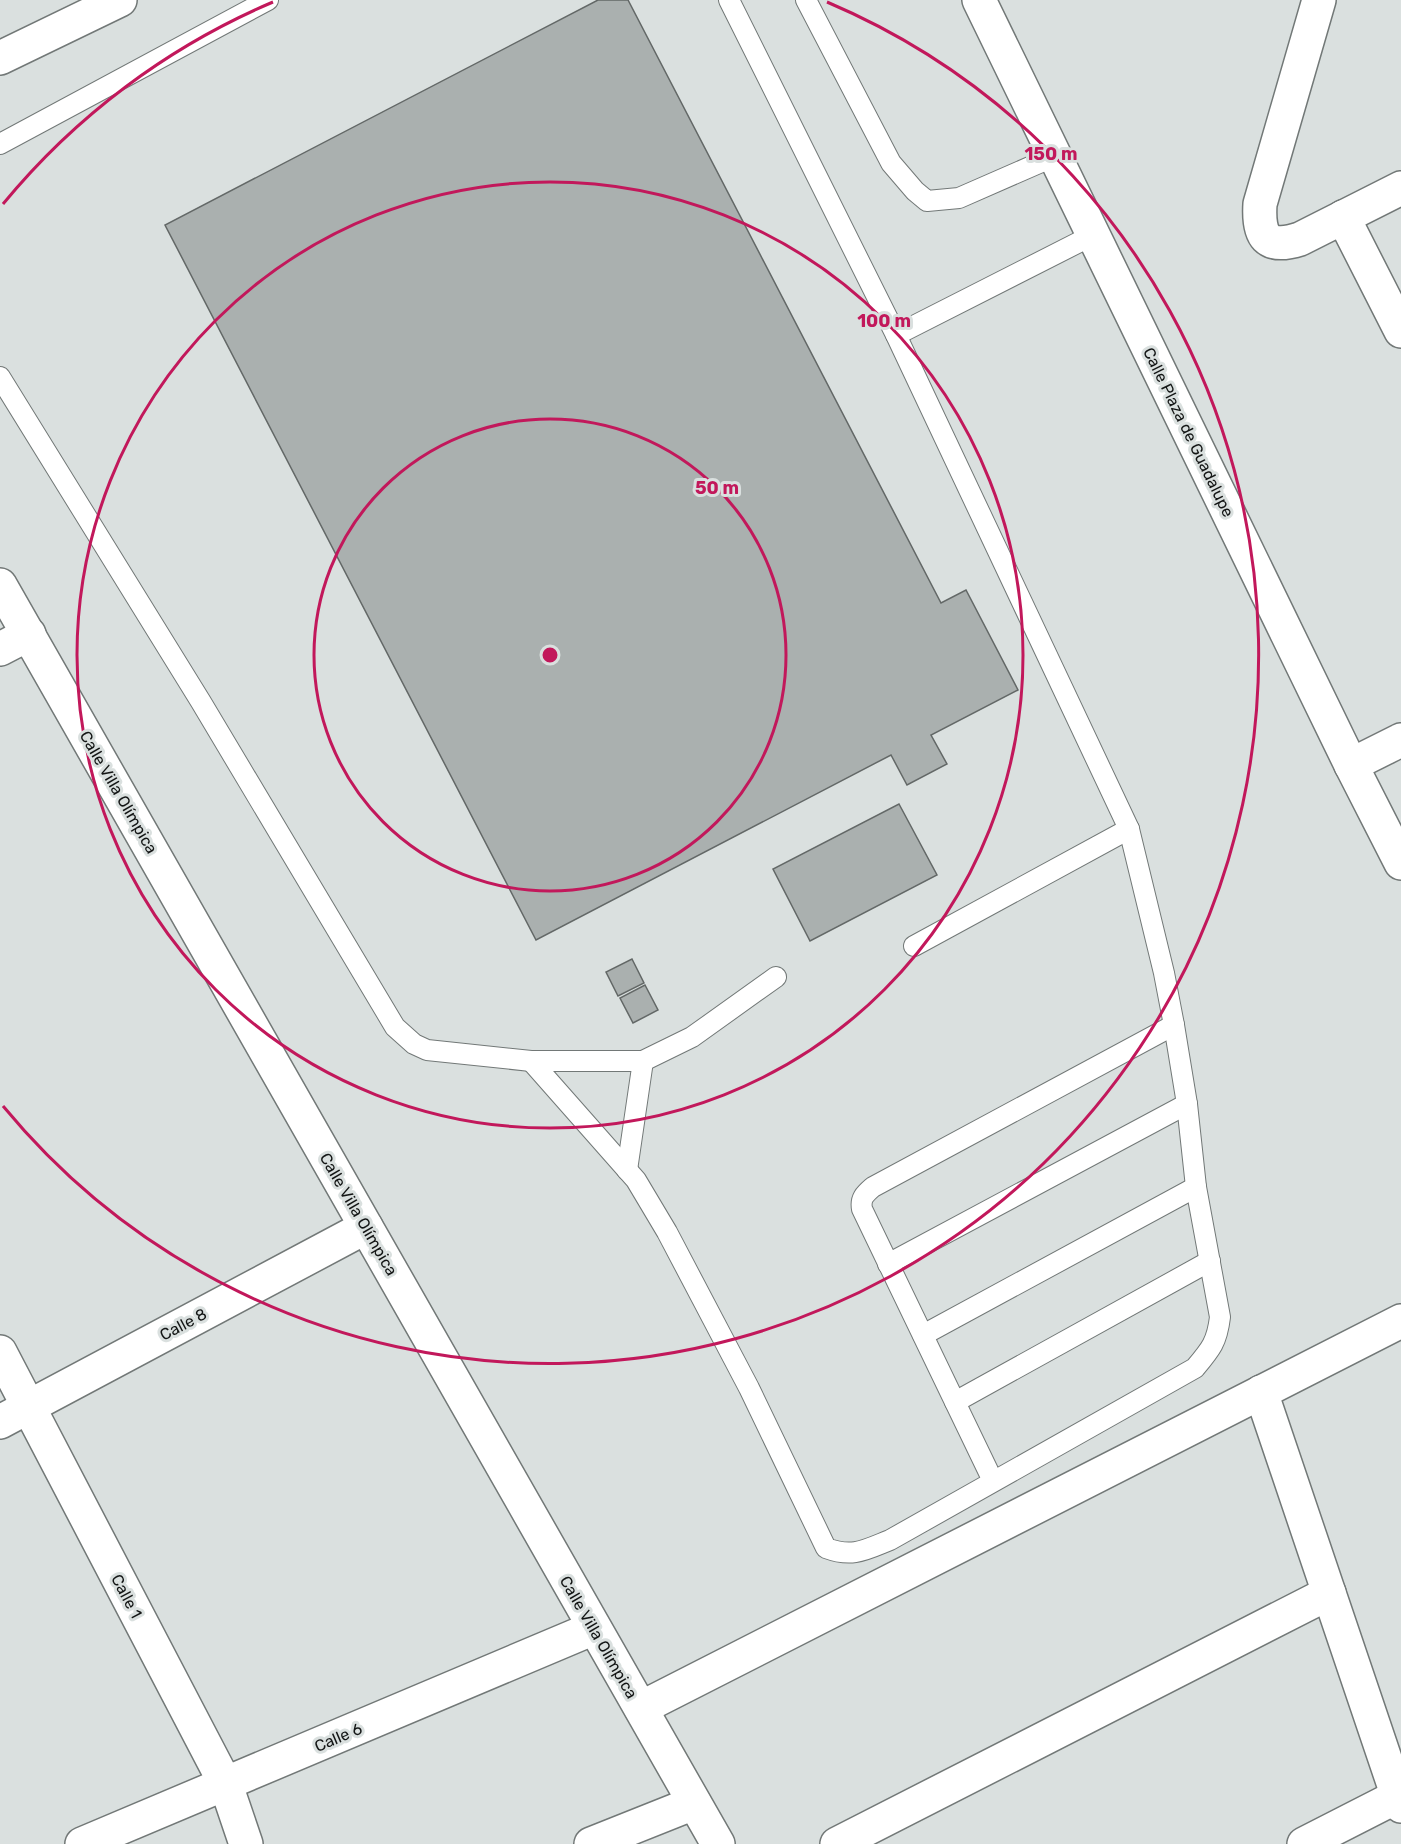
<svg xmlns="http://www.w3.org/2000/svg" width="1401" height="1844" font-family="Rubik,sans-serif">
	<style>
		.building { fill: #aab0af; stroke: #636867; stroke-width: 1.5 }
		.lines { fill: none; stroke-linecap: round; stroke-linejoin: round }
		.service-casing { stroke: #727877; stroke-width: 22 }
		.minor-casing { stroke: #727877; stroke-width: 36 }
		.tertiary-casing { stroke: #727877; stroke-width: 36 }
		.service { stroke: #fff; stroke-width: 20 }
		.minor { stroke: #fff; stroke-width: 33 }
		.tertiary { stroke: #fff; stroke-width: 33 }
		.ring { fill: none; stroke: #c2185b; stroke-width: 3 }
		.labels { text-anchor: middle; stroke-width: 6; stroke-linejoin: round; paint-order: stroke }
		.street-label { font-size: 16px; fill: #131515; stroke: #dae0df }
		.centre { fill: #c2185b; stroke: #dae0df; stroke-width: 3 }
		.ring-label { font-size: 18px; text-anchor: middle; font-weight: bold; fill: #c2185b; stroke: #dae0df; stroke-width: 6; stroke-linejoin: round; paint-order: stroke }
	</style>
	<rect width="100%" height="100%" fill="#dae0df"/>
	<g class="building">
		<polygon points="598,0 628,0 941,603 966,590 1018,690 931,735 947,764 907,785 891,755 536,940 165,225"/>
		<polygon points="899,804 937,875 810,941 773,869"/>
		<polygon points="632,959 644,983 618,996 606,972"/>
		<polygon points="645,985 658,1010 633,1023 620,998"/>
	</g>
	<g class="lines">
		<defs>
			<g id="service">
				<polyline points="806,0 891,163 915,191 927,201 959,198 1055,156"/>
				<polyline points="0,144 268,0"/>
				<polyline points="896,335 1093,235"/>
				<polyline points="0,377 201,702 395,1027 414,1044 427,1050 531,1061 643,1061 692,1037 776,977"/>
				<polyline points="914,946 1129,829"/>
				<path d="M531,1061l105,119 31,52 82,156 77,160c27,10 39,2 64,-8l305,-172c16,-19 22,-26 25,-51l-24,-130 -9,-83 -13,-79 -10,-52 -35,-144 -233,-494 -167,-335"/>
				<polyline points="627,1170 643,1061"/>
				<polyline points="888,1264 1187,1104"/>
				<polyline points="923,1335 1196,1187"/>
				<polyline points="955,1402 1210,1261"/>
				<path d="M993,1481l-131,-272c-2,-11 3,-15 11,-22l301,-162"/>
			</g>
			<g id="minor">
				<polyline points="979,0 1351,765 1401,863"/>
				<path d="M1319,0l-59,204c-2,32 6,46 40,35l101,-51"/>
				<polyline points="1343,217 1401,331"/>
				<polyline points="0,649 29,634"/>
				<polyline points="1351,765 1401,740"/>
				<polyline points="0,1352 226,1785 246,1844"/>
				<polyline points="1261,1392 1401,1806"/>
				<polyline points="0,1422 366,1227"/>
				<polyline points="641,1708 1401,1321"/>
				<polyline points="82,1844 594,1628"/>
				<polyline points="591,1844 694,1803"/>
				<polyline points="837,1844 1329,1593"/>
				<polyline points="1304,1844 1398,1796"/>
			</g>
			<g id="tertiary">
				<polyline points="0,58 120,0"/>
				<polyline points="0,585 718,1844"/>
			</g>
		</defs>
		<use href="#service" class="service-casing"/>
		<use href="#minor" class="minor-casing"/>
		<use href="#tertiary" class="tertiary-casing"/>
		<use href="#service" class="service"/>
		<use href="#minor" class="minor"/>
		<use href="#tertiary" class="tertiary"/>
	</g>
	<g class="ring">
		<circle cx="550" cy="655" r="236"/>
		<circle cx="550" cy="655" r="473"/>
		<path d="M3 204A709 709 0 0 1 273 2M827 2A709 709 0 1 1 3 1106"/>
	</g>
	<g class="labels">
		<g class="street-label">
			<text transform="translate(1189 432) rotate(64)" y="6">Calle Plaza de Guadalupe</text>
			<text transform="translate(119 792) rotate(60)" y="6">Calle Villa Olímpica</text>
			<text transform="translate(359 1214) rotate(60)" y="6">Calle Villa Olímpica</text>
			<text transform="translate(183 1324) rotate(-28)" y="6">Calle 8</text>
			<text transform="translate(127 1596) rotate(62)" y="6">Calle 1</text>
			<text transform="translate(599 1637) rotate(60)" y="6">Calle Villa Olímpica</text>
			<text transform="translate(338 1737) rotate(-23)" y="6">Calle 6</text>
		</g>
	</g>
	<circle cx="550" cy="655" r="9" class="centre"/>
	<g class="ring-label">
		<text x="1051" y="160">150 m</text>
		<text x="884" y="327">100 m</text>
		<text x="717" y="494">50 m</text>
	</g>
</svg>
